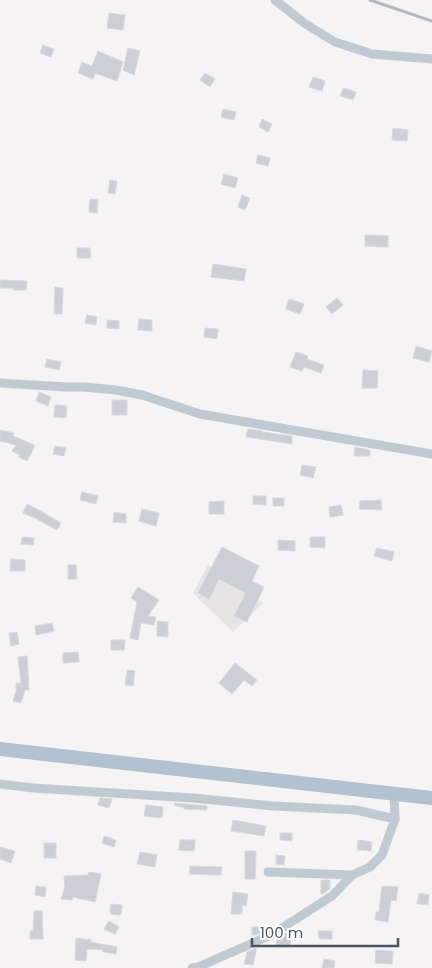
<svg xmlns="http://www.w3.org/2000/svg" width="432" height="968" font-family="Poppins,sans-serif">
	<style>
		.education { fill: #e6e4e5 }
		.building { fill: #cdcfd5; stroke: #d7d9de }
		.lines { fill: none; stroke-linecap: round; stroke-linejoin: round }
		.minor { stroke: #c1cad2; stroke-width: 9 }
		.primary { stroke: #b3c2d1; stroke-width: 14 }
		.rail { stroke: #b5b8bd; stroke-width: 3 }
	</style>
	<rect width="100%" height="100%" fill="#f5f3f3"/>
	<polygon class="education" points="208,565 263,603 233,632 193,593"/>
	<g class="building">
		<polygon points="109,13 125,15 123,30 107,28"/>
		<polygon points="43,45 54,49 51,57 40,53"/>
		<polygon points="128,48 140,51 134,75 123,70"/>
		<polygon points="98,51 123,62 117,81 95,73 93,79 78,73 82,62 92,66"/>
		<polygon points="205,73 215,79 210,87 200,80"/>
		<polygon points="313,77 325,81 322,91 309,87"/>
		<polygon points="343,88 356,92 353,100 340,96"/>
		<polygon points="223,109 236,112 234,120 221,117"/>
		<polygon points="262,119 272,124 268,132 259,127"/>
		<polygon points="393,128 408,130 407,141 392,140"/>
		<polygon points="258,155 270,158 268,166 256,163"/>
		<polygon points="224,174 238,178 235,188 221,184"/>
		<polygon points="110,180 117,181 115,194 108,193"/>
		<polygon points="242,195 250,198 245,210 238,207"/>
		<polygon points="90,199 98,200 97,213 89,212"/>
		<polygon points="365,235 388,236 388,247 365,246"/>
		<polygon points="77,248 90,248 91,258 77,258"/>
		<polygon points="213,264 246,269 244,281 211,277"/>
		<polygon points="0,280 27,281 26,290 13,290 13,288 0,288"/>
		<polygon points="55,287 63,288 62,314 54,314"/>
		<polygon points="337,298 343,305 332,314 326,307"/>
		<polygon points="289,299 304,304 300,314 286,309"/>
		<polygon points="87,315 97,317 96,325 85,323"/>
		<polygon points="139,319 152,320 152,331 138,330"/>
		<polygon points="107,320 119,321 119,329 107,328"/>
		<polygon points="205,328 218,329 217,339 204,337"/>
		<polygon points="416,346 432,351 429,362 413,358"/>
		<polygon points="296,352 308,356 307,359 324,365 321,373 304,367 302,371 290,367"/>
		<polygon points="47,359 61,362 59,370 45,367"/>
		<polygon points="363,370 378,371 377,388 362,388"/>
		<polygon points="39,392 51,397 48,406 36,401"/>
		<rect x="112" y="400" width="15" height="15"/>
		<polygon points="55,405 67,406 66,418 54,417"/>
		<polygon points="248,429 262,431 262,432 292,436 292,444 246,437"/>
		<polygon points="0,430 14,433 13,436 34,445 34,448 27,461 19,457 20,455 12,451 16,445 0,441"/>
		<polygon points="55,446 66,448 64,456 53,454"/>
		<polygon points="355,447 370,450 370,456 354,456"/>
		<polygon points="302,465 316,467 313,478 300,475"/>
		<polygon points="82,492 98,496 96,504 80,500"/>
		<polygon points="253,496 266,496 266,505 253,504"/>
		<rect x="273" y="498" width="11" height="8"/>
		<polygon points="381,500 382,510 359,509 360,501"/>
		<polygon points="224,501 224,514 209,514 209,502"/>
		<polygon points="27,504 39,510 61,523 57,530 35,518 23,513"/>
		<polygon points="341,505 343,515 330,517 329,507"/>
		<polygon points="142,509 159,513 156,526 139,521"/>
		<polygon points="114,512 126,514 126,523 113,522"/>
		<polygon points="22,537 34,538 33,545 21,544"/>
		<polygon points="310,537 325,537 325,548 310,547"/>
		<polygon points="278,540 295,541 295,551 278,550"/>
		<polygon points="222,547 259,566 252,581 264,587 247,622 234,616 246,593 219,579 209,599 198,593"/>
		<polygon points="377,548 394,552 392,561 374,556"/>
		<polygon points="11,559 25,560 25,571 10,571"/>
		<polygon points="68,565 76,565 77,579 68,579"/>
		<polygon points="138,587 159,600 148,616 156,617 154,625 141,623 138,640 130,638 137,602 131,598"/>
		<polygon points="157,621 168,622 168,637 157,636"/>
		<polygon points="52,623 54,631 36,635 35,626"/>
		<polygon points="17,632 19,644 11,646 9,633"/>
		<polygon points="111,640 125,640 124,650 111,650"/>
		<polygon points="78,652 79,662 63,663 63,653"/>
		<polygon points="27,656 29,690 25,690 21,703 13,701 16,691 16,683 21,683 18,657"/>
		<polygon points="235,663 257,680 252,686 244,680 232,694 219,683"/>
		<polygon points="127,670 135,671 133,686 125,685"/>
		<polygon points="100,798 112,799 109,808 98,805"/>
		<polygon points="175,803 207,806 207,810 184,809 184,808 174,805"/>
		<polygon points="146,805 163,807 162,818 144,816"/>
		<polygon points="233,820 266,826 264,836 231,831"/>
		<polygon points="280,833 292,833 292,841 280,840"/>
		<polygon points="104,836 116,840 114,847 102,843"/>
		<polygon points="180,840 195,840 194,851 179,850"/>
		<polygon points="358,840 372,842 371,851 357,850"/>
		<rect x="44" y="843" width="12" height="15"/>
		<polygon points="0,847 15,851 11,863 0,859"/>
		<polygon points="245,851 256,851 255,879 245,879"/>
		<polygon points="140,852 157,855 155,867 137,864"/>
		<polygon points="276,855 285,856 284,865 276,864"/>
		<polygon points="190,866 222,867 221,875 189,874"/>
		<polygon points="89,872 101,874 95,902 73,897 72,900 61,899 65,887 64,876 88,875"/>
		<polygon points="321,880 330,880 330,889 323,894 321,894"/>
		<polygon points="36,886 46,887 45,897 35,895"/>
		<polygon points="382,886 398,887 396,901 391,900 388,922 375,920 376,912 379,912"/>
		<polygon points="233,892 248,894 246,906 242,905 242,914 231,914"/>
		<polygon points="419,893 429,895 428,905 417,904"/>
		<polygon points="111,904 122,905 121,915 110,914"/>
		<polygon points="34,911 42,911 43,939 30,939 30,931 33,931"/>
		<polygon points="109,921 119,927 115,934 104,929"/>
		<polygon points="267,926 267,930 256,935 252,935 252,927"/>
		<polygon points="318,931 332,931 332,939 319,939"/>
		<polygon points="285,933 291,934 290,946 276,945 277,939"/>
		<polygon points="76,938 91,940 91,942 117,947 116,954 103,952 103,950 87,949 86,961 75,960"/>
		<polygon points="256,948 256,952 253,965 244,964 247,952"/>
		<polygon points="376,950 393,951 392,964 375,963"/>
		<polygon points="324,959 335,961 334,968 322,968"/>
	</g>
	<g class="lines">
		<g class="minor">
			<polyline points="275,0 304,23 335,42 372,54 432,59"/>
			<polyline points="0,383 66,387 84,387 116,390 142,395 200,414 432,454"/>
			<polyline points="0,784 33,788 193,798 273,806 356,810 395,819"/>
			<polyline points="268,872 352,875"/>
			<polyline points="192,968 198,967 271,935 332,896 352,875 370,867 382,855 395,819 394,794"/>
		</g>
		<polyline class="primary" points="0,749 432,798"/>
		<polyline class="rail" points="370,0 432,21"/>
	</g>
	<path d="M252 938v8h146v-8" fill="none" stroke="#4a5661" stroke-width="2.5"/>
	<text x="260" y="938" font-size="15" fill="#4a5661" stroke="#ffffff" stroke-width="4" paint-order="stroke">100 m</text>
</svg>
